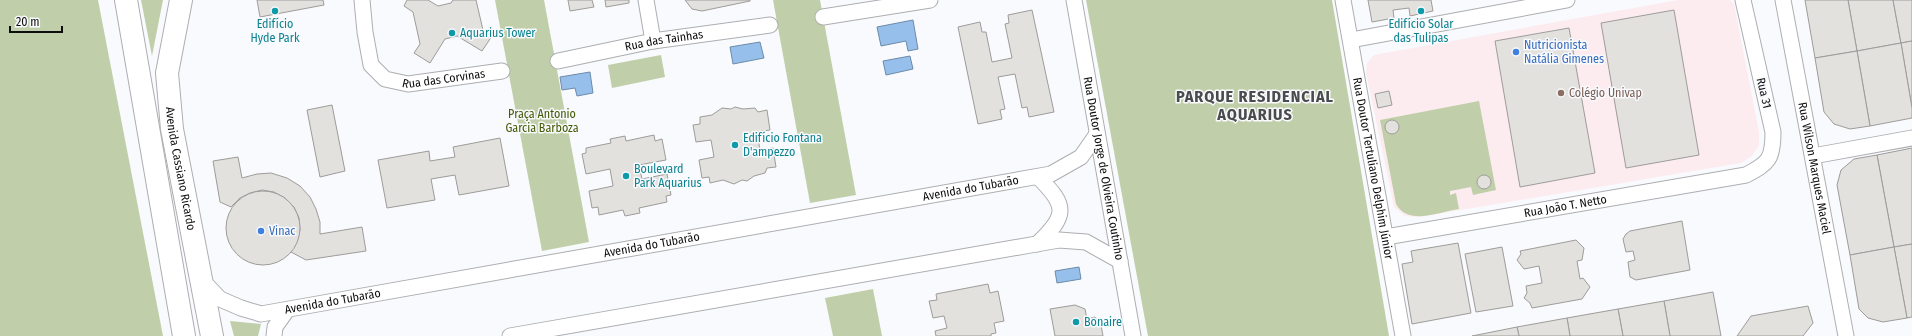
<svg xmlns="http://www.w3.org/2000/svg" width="1912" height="336" font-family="'Fira Sans Condensed',sans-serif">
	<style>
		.education { fill: #fcecef }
		.green { fill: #c0cfa9 }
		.water { fill: #96c0eb; stroke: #6d8aa9 }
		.building { fill: #e2e1de; stroke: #9e9c9a }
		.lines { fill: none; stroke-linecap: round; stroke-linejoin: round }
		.street-casing { stroke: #adaeb1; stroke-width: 17 }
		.primary-casing { stroke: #adaeb1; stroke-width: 24 }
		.street { stroke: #fff; stroke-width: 15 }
		.primary { stroke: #fff; stroke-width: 22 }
		.culture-dot { fill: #0f9aa8; stroke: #f9fafd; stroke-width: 1.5 }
		.shop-dot { fill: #3f7fe0; stroke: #f9fafd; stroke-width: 1.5 }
		.education-dot { fill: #8d6e63; stroke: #f9fafd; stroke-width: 1.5 }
		.labels { text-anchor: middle; stroke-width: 3; stroke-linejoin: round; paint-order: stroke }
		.culture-label { font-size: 12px; fill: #0d838f; stroke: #f9fafd; text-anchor: start }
		.street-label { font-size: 12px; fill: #0d0d0e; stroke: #f9fafd }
		.shop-label { font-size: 12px; fill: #366cbe; stroke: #f9fafd; text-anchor: start }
		.education-label { font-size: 12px; fill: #785e54; stroke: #f9fafd; text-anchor: start }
		.park-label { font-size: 12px; fill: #435a05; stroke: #f9fafd }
		.district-label { font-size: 16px; font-weight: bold; letter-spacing: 1px; fill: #4a4b4d; stroke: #f9fafd }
	</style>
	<rect width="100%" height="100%" fill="#f9fafd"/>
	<polygon class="education" points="1678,0 1730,0 1734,4 1759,132 1759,145 1752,156 1741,163 1419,217 1405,216 1394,207 1366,73 1367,63 1374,55"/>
	<g class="green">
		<polygon points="0,0 98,0 163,336 0,336"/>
		<polygon points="141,0 163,0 152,56"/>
		<polygon points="495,0 544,0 589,242 542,251"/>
		<polygon points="773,0 820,0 856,195 810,203"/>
		<polygon points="1086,0 1332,0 1389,336 1148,336"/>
		<polygon points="661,55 665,77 612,88 608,65"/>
		<path d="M1479,101l17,89 -23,5 -2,-8 -21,4v4l6,-2 3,16c-20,3 -51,17 -63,-5l-16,-84z"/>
		<polygon points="873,289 882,336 833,336 825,298"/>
		<polygon points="230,321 261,324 258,336 234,336"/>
	</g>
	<g class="water">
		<polygon points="913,20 918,49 908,51 906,41 881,46 877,27"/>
		<polygon points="760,42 764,58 733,64 730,47"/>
		<polygon points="910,56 913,69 886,75 883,61"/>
		<polygon points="590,72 593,93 577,96 575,88 562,90 560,77"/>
		<polygon points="1079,267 1081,279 1057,283 1055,271"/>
	</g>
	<g class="building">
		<polygon points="257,0 323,0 324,5 260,17"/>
		<polygon points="407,0 428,0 438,6 451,3 453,0 476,0 483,30 492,36 482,51 457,36 445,39 430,63 414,53 420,44 413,12 404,6"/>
		<polygon points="568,0 592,0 594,7 570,11"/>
		<polygon points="605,0 629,0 629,3 606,7"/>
		<polygon points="685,0 750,0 750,1 702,11 692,9"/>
		<polygon points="1368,0 1431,0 1433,11 1410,16 1409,8 1393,10 1394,18 1372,22"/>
		<polygon points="1848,0 1893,0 1901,43 1857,51"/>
		<polygon points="1848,0 1857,51 1815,58 1805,0"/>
		<polygon points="1893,0 1912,0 1912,41 1901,43"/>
		<polygon points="1032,10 1054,112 1029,117 1027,107 1022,108 1015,74 998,77 1005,109 1000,110 1002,119 978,124 958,27 980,22 982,32 986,32 992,62 1012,58 1005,24 1009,23 1008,15"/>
		<polygon points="1674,10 1699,155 1626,168 1601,23"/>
		<polygon points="1569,28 1595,173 1520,187 1495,41"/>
		<polygon points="1912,41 1912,108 1901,43"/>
		<polygon points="1901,43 1912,108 1912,118 1870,126 1857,51"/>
		<polygon points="1857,51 1870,126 1850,129 1834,124 1824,112 1815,58"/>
		<polygon points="1389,91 1392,105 1378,108 1375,94"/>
		<polygon points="332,105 345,171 320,177 307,110"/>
		<polygon points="735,107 743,109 755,108 758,112 767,110 770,130 757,132 760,150 773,148 776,167 767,168 765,173 754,176 747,181 742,180 734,184 723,180 710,183 709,177 702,178 699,160 714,157 711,140 696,142 693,125 700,124 700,117 712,115 722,108 731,109"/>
		<circle cx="1392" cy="127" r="7"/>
		<polygon points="654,135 655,141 662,139 666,160 639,165 642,179 667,174 671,195 666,196 667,202 639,208 640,213 625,216 623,210 599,215 598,207 592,208 589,191 613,186 610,169 586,174 582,154 586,153 586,148 611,143 610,139 625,136 626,141"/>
		<polygon points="500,138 509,186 459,195 455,175 431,179 435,200 387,208 378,160 429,151 430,161 455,157 453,147"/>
		<polygon points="1912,148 1912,244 1894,247 1877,155"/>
		<polygon points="1877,155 1894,247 1850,255 1837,185 1841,170 1854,159"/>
		<polygon points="238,157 242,178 257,174 271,173 287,178 300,186 310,197 316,209 320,222 320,234 362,227 366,251 306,260 291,252 297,242 300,230 299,218 294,207 285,198 274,192 262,190 250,193 240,198 231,207 220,202 213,161"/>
		<circle cx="1484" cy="182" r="7"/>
		<circle cx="263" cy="228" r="37"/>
		<polygon points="1682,221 1690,270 1636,280 1630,277 1628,262 1635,260 1633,251 1626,252 1623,239 1626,234 1630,231"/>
		<polygon points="1576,240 1584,248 1582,260 1577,261 1580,279 1583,278 1590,287 1582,299 1532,308 1530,303 1524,298 1527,293 1526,286 1542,283 1539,266 1524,269 1517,260 1521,254 1520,251"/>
		<polygon points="1458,243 1471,313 1412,324 1402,264 1413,262 1411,251"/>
		<polygon points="1912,244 1912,317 1907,318 1894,247"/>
		<polygon points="1502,247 1513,306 1476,312 1465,254"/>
		<polygon points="1894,247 1907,318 1883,322 1868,318 1859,309 1850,255"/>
		<polygon points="988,284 990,293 998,291 1004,321 994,323 996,333 991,334 991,336 936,336 935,331 947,328 944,316 933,318 929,301 937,300 936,294"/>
		<polygon points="1713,292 1721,336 1670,336 1664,301"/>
		<polygon points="1664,301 1670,336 1623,336 1618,309"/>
		<polygon points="1075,305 1085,309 1087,319 1095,317 1101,325 1103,336 1055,336 1050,309"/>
		<polygon points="1808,306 1813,323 1803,336 1737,336 1751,316"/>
		<polygon points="1618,309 1623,336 1570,336 1567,318"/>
		<polygon points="1567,318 1570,336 1519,336 1517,327"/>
		<polygon points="1517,327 1519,336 1472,336"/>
	</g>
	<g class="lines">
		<defs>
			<g id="street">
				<path id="s1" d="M362,0l3,32 6,33 14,14 23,5 94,-13"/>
				<polyline points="646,0 653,41"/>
				<path id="s2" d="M1074,0l59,336"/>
				<path id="s3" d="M1343,0l60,336"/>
				<path id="s4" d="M1783,0l63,336"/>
				<polyline points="823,17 930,0"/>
				<polyline points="1351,40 1567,0"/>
				<path id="s5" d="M558,61l95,-20 117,-16"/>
				<polyline points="1813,156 1912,138"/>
				<path id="s6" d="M1386,237l360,-62c23,-12 27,-16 27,-43l-30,-132"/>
				<path d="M1037,244c30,-28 31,-38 1,-67"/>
				<path id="s7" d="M201,279l19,20 21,9 20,6 790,-140 30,-17 16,-23"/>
				<polyline points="274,336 275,327 287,310"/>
				<polyline points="510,336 1059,240 1086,242 1120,261"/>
			</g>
			<g id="primary">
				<polyline points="126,0 184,336"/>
				<path id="s8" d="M181,0l-14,73 5,56 40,207"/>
			</g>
		</defs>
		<use href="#street" class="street-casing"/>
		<use href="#primary" class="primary-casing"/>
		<use href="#street" class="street"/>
		<use href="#primary" class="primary"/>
	</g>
	<g class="culture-dot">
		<circle cx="275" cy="11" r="4"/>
		<circle cx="1421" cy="11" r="4"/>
		<circle cx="452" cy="33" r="4"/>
		<circle cx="735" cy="145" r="4"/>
		<circle cx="626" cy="176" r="4"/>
		<circle cx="1076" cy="322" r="4"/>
	</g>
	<g class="shop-dot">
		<circle cx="1516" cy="52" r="4"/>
		<circle cx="261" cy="231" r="4"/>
	</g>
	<circle class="education-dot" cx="1561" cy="93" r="4"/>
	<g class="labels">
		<g class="culture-label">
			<text x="275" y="28" text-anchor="middle">Edifício<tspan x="275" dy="14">Hyde Park</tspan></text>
			<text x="1421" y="28" text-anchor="middle">Edifício Solar<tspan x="1421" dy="14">das Tulipas</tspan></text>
			<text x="460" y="37">Aquarius Tower</text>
			<text x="743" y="142">Edifício Fontana<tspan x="743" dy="14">D'ampezzo</tspan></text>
			<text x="634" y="173">Boulevard<tspan x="634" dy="14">Park Aquarius</tspan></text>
			<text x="1084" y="326">Bonaire</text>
		</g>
		<g class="street-label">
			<text dy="4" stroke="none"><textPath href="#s5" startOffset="108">Rua das Tainhas</textPath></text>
			<text dy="4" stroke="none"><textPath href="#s1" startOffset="145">Rua das Corvinas</textPath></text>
			<text transform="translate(1764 93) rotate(77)" y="4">Rua 31</text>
			<text dy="4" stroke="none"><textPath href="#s8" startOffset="171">Avenida Cassiano Ricardo</textPath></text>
			<text dy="4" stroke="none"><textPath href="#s2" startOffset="171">Rua Doutor Jorge de Olvieira Coutinho</textPath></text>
			<text dy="4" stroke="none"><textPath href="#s3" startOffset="171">Rua Doutor Tertuliano Delphim Júnior</textPath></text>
			<text dy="4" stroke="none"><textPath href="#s4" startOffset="171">Rua Wilson Marques Maciel</textPath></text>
			<text dy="4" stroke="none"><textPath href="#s7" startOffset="792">Avenida do Tubarão</textPath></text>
			<text dy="4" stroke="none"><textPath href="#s6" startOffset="182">Rua João T. Netto</textPath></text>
			<text dy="4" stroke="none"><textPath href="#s7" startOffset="468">Avenida do Tubarão</textPath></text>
			<text dy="4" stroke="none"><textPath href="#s7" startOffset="144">Avenida do Tubarão</textPath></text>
		</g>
		<g class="shop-label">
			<text x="1524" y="49">Nutricionista<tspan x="1524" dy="14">Natália Gimenes</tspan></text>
			<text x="269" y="235">Vinac</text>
		</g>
		<g class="education-label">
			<text x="1569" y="97">Colégio Univap</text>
		</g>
		<g class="park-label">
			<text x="542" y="118">Praça Antonio<tspan x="542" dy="14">Garcia Barboza</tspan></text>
		</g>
		<g class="district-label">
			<text x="1255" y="102">PARQUE RESIDENCIAL<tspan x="1255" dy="18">AQUARIUS</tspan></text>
		</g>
	</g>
	<path d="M10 26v6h52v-6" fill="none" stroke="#0d0d0e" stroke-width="2"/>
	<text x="16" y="26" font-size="12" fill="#0d0d0e" stroke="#f9fafd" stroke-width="3" paint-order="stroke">20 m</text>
</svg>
